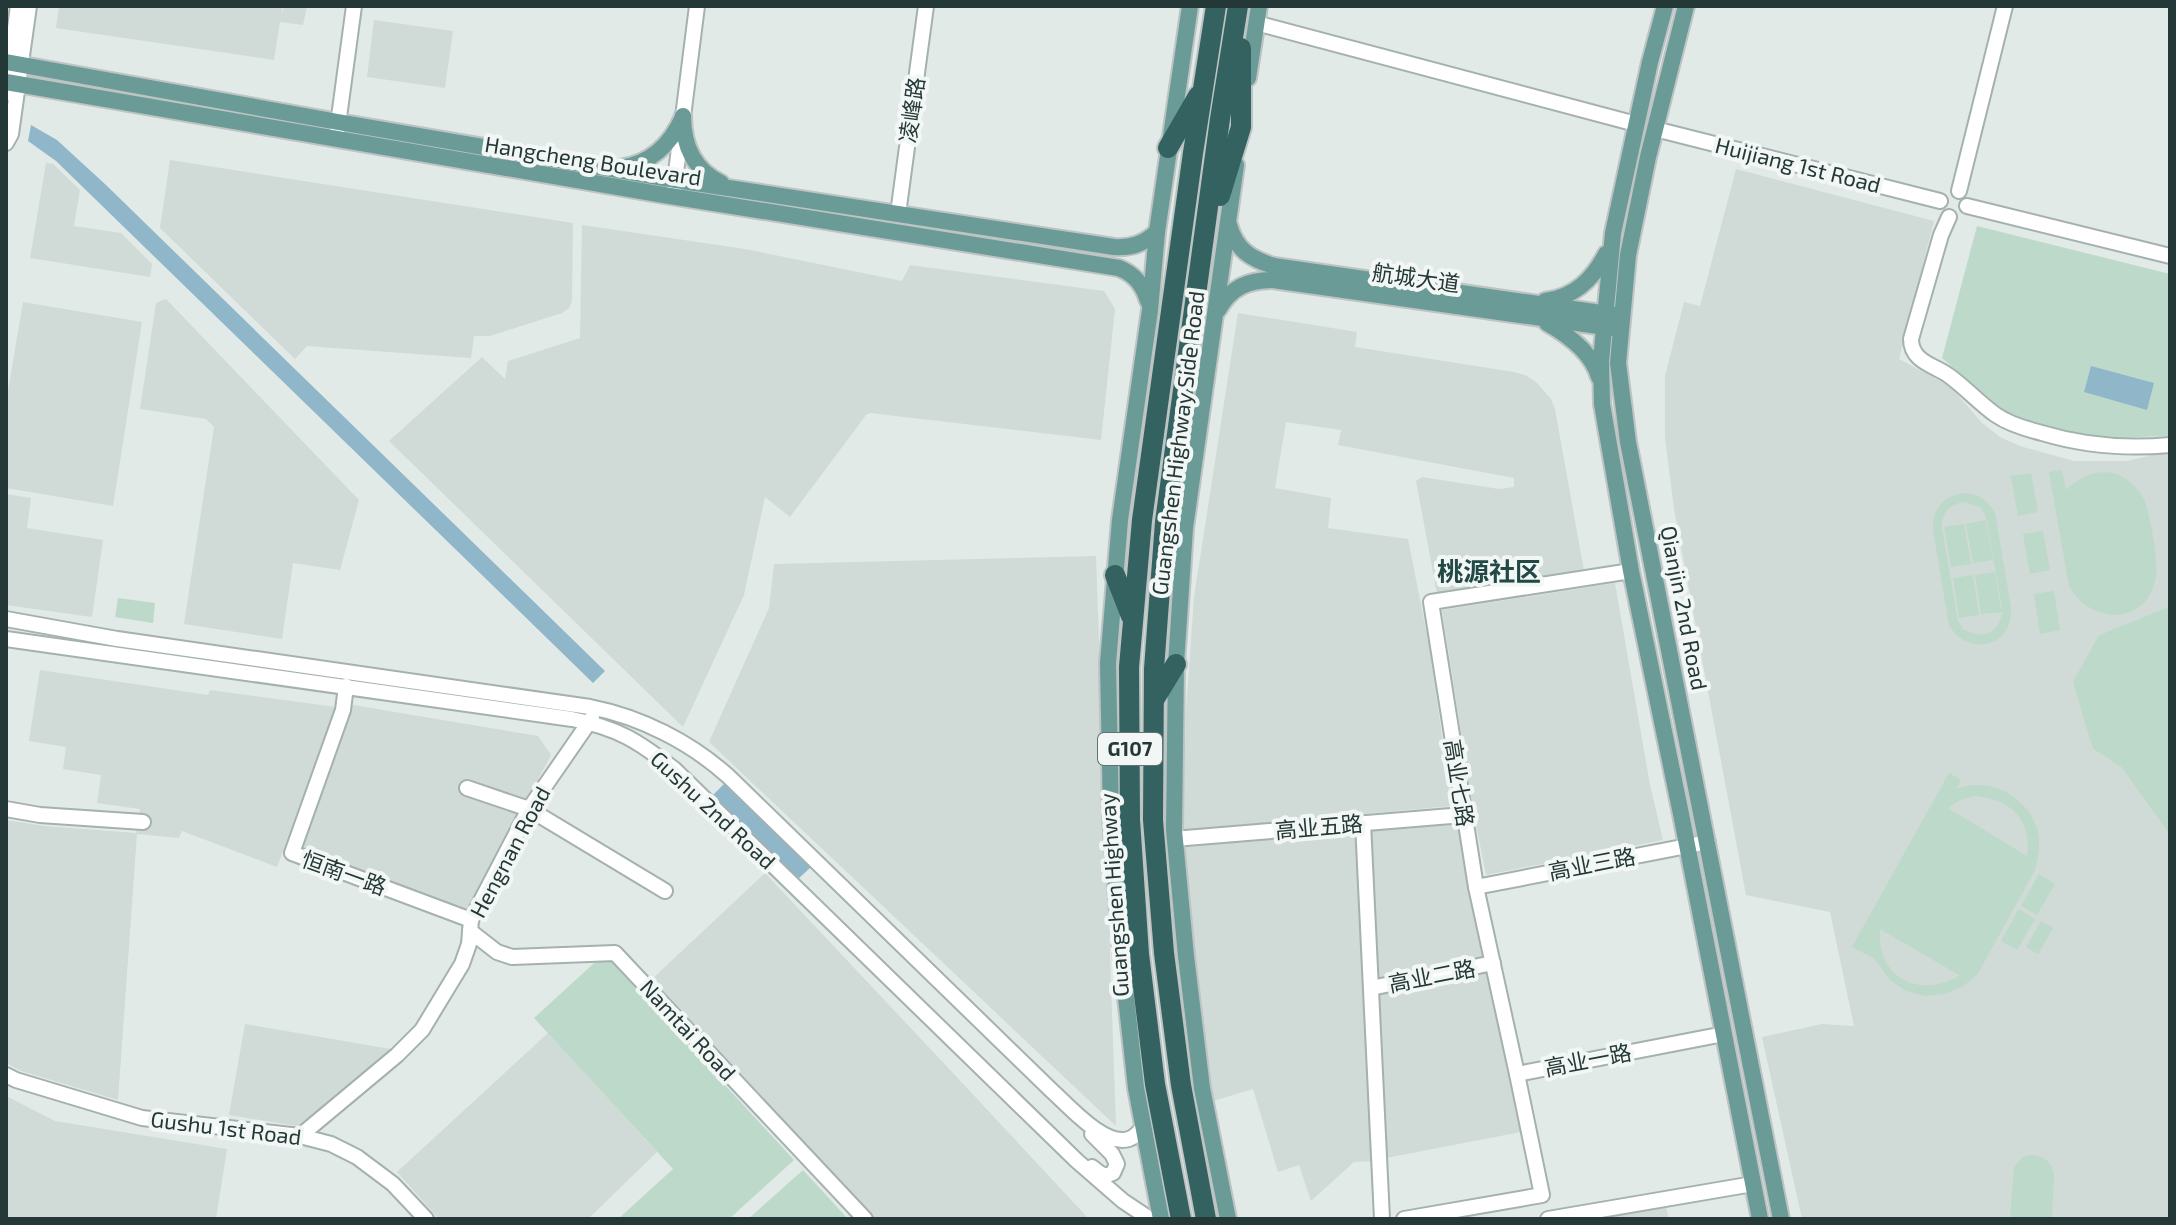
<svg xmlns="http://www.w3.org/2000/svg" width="2176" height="1225" font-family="'Exo 2','Noto Sans SC',sans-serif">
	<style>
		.built { fill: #d0dad7 }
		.green { fill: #bdd9c9; fill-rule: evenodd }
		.water { fill: #90b7c9 }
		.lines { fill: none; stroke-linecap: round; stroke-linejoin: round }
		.minor-casing { stroke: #a5b1af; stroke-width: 18 }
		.major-casing { stroke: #bdc4c3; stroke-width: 20 }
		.highway-casing { stroke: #bdc4c3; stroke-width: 24 }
		.minor { stroke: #fff; stroke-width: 14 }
		.major { stroke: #6b9b96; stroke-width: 16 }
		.highway { stroke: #336260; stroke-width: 20 }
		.labels { text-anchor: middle; stroke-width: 8; stroke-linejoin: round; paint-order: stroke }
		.shield { fill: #f2f7f5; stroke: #627270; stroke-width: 2 }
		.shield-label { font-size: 20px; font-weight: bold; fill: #243937 }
		.street-label { font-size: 22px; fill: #243937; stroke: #f2f7f5 }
		.quarter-label { font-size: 26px; font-weight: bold; fill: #224946; stroke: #f2f7f5 }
	</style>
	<rect width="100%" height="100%" fill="#e2eae8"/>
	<g class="built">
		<polygon points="59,6 282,6 282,14 284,6 307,6 303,25 280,22 274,60 56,28"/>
		<polygon points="374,20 453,31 445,88 367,77"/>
		<polygon points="170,160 573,223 572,301 569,308 562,313 490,336 474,336 471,358 307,346 295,359 160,228"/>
		<polygon points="46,163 53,164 80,190 74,226 121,233 152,264 150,277 30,258"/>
		<polygon points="1736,169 1934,221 1899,359 1951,387 1982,423 2000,437 2020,446 2074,461 2127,461 2170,451 2170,606 2099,635 2093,749 2121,767 2170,835 2170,1219 1802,1219 1762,1037 1822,1024 1854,1026 1830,912 1746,895 1674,509 1665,438 1665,376 1684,302 1700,306"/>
		<polygon points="582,225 745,249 902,281 910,265 1104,291 1115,309 1101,440 870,413 866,415 790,517 765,497 744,595 683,727 389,441 482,357 505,379 508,361 580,338"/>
		<polygon points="166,299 359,500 340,570 293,563 282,639 184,624 214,427 206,419 140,409 156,303"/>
		<polygon points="23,302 142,322 113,506 6,488 6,403"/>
		<polygon points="1238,313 1357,332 1355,347 1514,372 1525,375 1536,382 1551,399 1555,409 1584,571 1437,594 1416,481 1422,477 1499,489 1514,487 1514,478 1338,445 1341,430 1286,422 1275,488 1331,498 1328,528 1408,539 1429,645 1452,806 1183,830 1186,710 1194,597"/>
		<polygon points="6,494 31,498 27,528 103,540 92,617 6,605"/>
		<polygon points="1096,556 1116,1126 709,742 769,608 774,564"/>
		<polygon points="1615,583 1650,785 1663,840 1486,875 1473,810 1442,610"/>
		<polygon points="40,670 208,695 210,690 336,707 277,867 182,831 179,838 137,834 118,1100 21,1071 6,1063 6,820 45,826 136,833 140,809 97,803 101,775 63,769 66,747 29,741"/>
		<polygon points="353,705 538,736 551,755 468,910 301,848"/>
		<polygon points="1457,821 1485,959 1377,981 1370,829"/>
		<polygon points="1358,830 1375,1161 1354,1162 1311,1201 1299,1165 1278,1172 1253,1089 1213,1101 1191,959 1182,844"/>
		<polygon points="765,873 952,1072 1089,1219 875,1219 651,980"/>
		<polygon points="1488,971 1521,1132 1386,1158 1377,992"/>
		<polygon points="245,1024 396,1050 303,1127 229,1115"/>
		<polygon points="548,1033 657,1152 588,1219 439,1219 397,1172"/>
		<polygon points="6,1096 55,1121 227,1149 216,1219 6,1219"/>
		<polygon points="1666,1206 1669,1219 1591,1219"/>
	</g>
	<g class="green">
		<polygon points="1977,226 2170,274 2170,436 2100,438 2046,427 2006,412 1942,358"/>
		<path d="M2062,470l4,20c27,-26 61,-24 79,11 5,18 15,63 10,80 -11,45 -65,43 -86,5l-20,-114z"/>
		<polygon points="2031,473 2038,512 2018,516 2011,476"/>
		<path d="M1964,493c14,1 24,7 31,20l16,95c2,39 -43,50 -62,17l-16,-95c-1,-21 10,-34 31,-37zM1964,502l16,5 6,9 16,92 -1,2 -6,-38 -20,3 6,39 21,-2c-1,13 -8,21 -22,23l-16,-5 -6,-9 -16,-92c-1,-15 7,-25 22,-27z"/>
		<polygon points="1986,520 1993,560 1973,563 1966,524"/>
		<polygon points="1964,524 1971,564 1951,567 1944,527"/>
		<polygon points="2043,531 2050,570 2030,574 2023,534"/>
		<polygon points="1973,575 1979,615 1959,618 1953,578"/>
		<polygon points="2054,591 2060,630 2040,634 2034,594"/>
		<polygon points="118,598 155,603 153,623 115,617"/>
		<polygon points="2170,606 2170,835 2121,767 2093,749 2073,682 2099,635"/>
		<path d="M1949,773l12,7 -5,9c34,-13 73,8 82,43 3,13 0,25 -3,38l-58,105 -15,12 -18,7 -19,2 -19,-5 -16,-11 -15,-21 -23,-12zM1975,796c35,3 57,23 52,60l-79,-48 12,-8zM1880,929l79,46v1c-40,23 -83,2 -79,-47z"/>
		<polygon points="2039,874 2055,884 2037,915 2021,906"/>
		<polygon points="2019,909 2035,919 2017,950 2001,941"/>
		<polygon points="2041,921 2053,928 2038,954 2026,947"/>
		<polygon points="604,954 794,1160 729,1219 618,1219 673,1169 534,1018"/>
		<path d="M2030,1155c13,0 21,6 24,19l-2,45h-42l4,-52 9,-10z"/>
		<polygon points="803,1170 848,1219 748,1219"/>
	</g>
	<g class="water">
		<polygon points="31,125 57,140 106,185 605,671 593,683 56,161 28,141"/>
		<polygon points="2091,366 2154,383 2147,410 2084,392"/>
		<polygon points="724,784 811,867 798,879 712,796"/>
	</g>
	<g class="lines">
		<defs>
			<g id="minor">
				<polyline points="1256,23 1636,124"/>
				<polyline points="6,94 18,6"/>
				<polyline points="1655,129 1940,201"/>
				<polyline points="337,132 354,6"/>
				<polyline points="6,143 11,134 29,6"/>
				<polyline points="1959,191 2005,6"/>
				<polyline points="673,196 697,6"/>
				<polyline points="1967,206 2170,256"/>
				<polyline points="898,214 926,6"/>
				<path d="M1949,217l-8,18 -30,104c0,22 22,26 37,36 17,12 31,28 48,40 13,9 30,14 46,18 43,13 84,16 128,12"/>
				<polyline points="1631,571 1431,602 1476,887 1517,1074 1724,1034"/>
				<path d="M6,619l111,20 473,68c51,10 100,35 138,69l324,315c17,15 52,56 77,48 6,-2 10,-7 14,-12"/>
				<path d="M6,639l566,80c46,9 66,22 102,50l403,392 46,40 27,18"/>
				<polyline points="346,686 343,710 292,853 471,920"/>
				<polyline points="467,788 529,809 665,891"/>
				<polyline points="6,809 40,815 143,822"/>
				<polyline points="1363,823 1382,1219"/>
				<polyline points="1174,839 1463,815"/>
				<polyline points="1476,887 1708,842"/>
				<polyline points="470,931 497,952 512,957 615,953 865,1219"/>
				<polyline points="1371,988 1493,963"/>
				<polyline points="6,1075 16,1080 142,1118 300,1136 331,1144 357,1157 393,1184 426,1219"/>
				<path d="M1092,1134l20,20 5,10 -4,9c-9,5 -14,0 -21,-6"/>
				<polyline points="300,1136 397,1055 422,1030 462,964 469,944 471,920 529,809 592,718"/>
				<polyline points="1404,1219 1542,1195 1517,1074"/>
				<polyline points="1548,1219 1753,1184"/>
			</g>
			<g id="major">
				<polyline points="1665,6 1650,62 1613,233 1601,361 1602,404 1631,571 1681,814 1760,1219"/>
				<polyline points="1686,6 1648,157 1628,255 1618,363 1628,442 1781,1219"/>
				<path d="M6,62l332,60 338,58 438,67c18,1 29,-3 43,-15"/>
				<polyline points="1248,78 1259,6"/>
				<path d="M6,82l658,113 455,73c15,6 24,16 29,33"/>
				<path d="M683,116c0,29 11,54 38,67"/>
				<path d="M620,168c30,-4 51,-24 63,-51"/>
				<path d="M1229,225c7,25 22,34 45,41l341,49"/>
				<path d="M1545,301c30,-4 48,-22 61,-47"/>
				<path d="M1218,310c13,-23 30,-30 55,-30l339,48"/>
				<path d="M1547,323c21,12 45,29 52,54"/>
				<polyline points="1161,1219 1136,1088 1121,952 1111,817 1108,663 1120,520 1150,310 1157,232 1190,6"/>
				<polyline points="1228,1219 1202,1088 1186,956 1174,830 1176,664 1185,528 1236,165"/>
			</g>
			<g id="highway">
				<polyline points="1168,148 1198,96"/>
				<polyline points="1220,196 1241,127 1241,48"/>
				<polyline points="1115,575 1131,616"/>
				<polyline points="1154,700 1176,664"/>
				<polyline points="1181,1219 1155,1084 1139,954 1130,820 1129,667 1142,520 1193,153 1216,6"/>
				<polyline points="1206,1219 1181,1085 1164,953 1153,820 1154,669 1165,522 1220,119 1238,6"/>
			</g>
		</defs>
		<use href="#minor" class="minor-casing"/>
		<use href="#major" class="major-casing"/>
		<use href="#highway" class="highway-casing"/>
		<use href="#minor" class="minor"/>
		<use href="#major" class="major"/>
		<use href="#highway" class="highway"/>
	</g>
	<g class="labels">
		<rect class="shield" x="1098" y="733" width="64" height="32" rx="6"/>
		<g class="shield-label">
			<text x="1130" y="756">G107</text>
		</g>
		<g class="street-label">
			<text transform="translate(912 110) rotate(-82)" y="8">凌峰路</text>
			<text transform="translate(593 161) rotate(9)" y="8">Hangcheng Boulevard</text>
			<text transform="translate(1798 165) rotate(14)" y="8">Huijiang 1st Road</text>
			<text transform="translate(1416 278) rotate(8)" y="8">航城大道</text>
			<text transform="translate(1178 443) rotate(-83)" y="8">Guangshen Highway Side Road</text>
			<text transform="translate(1684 608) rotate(79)" y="8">Qianjin 2nd Road</text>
			<text transform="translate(1459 783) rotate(81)" y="8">高业七路</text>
			<text transform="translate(713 810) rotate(43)" y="8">Gushu 2nd Road</text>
			<text transform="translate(1319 827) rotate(-5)" y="8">高业五路</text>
			<text transform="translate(510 852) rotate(-62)" y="8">Hengnan Road</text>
			<text transform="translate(1592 864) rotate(-11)" y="8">高业三路</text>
			<text transform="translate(344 873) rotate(20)" y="8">恒南一路</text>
			<text transform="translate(1114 895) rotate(-94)" y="8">Guangshen Highway</text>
			<text transform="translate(1432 976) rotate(-11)" y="8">高业二路</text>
			<text transform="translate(688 1030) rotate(47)" y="8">Namtai Road</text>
			<text transform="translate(1588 1060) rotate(-11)" y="8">高业一路</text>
			<text transform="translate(226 1128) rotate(7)" y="8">Gushu 1st Road</text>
		</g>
		<g class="quarter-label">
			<text x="1489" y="581">桃源社区</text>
		</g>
	</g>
	<rect width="2176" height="1225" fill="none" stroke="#243937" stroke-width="16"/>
</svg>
